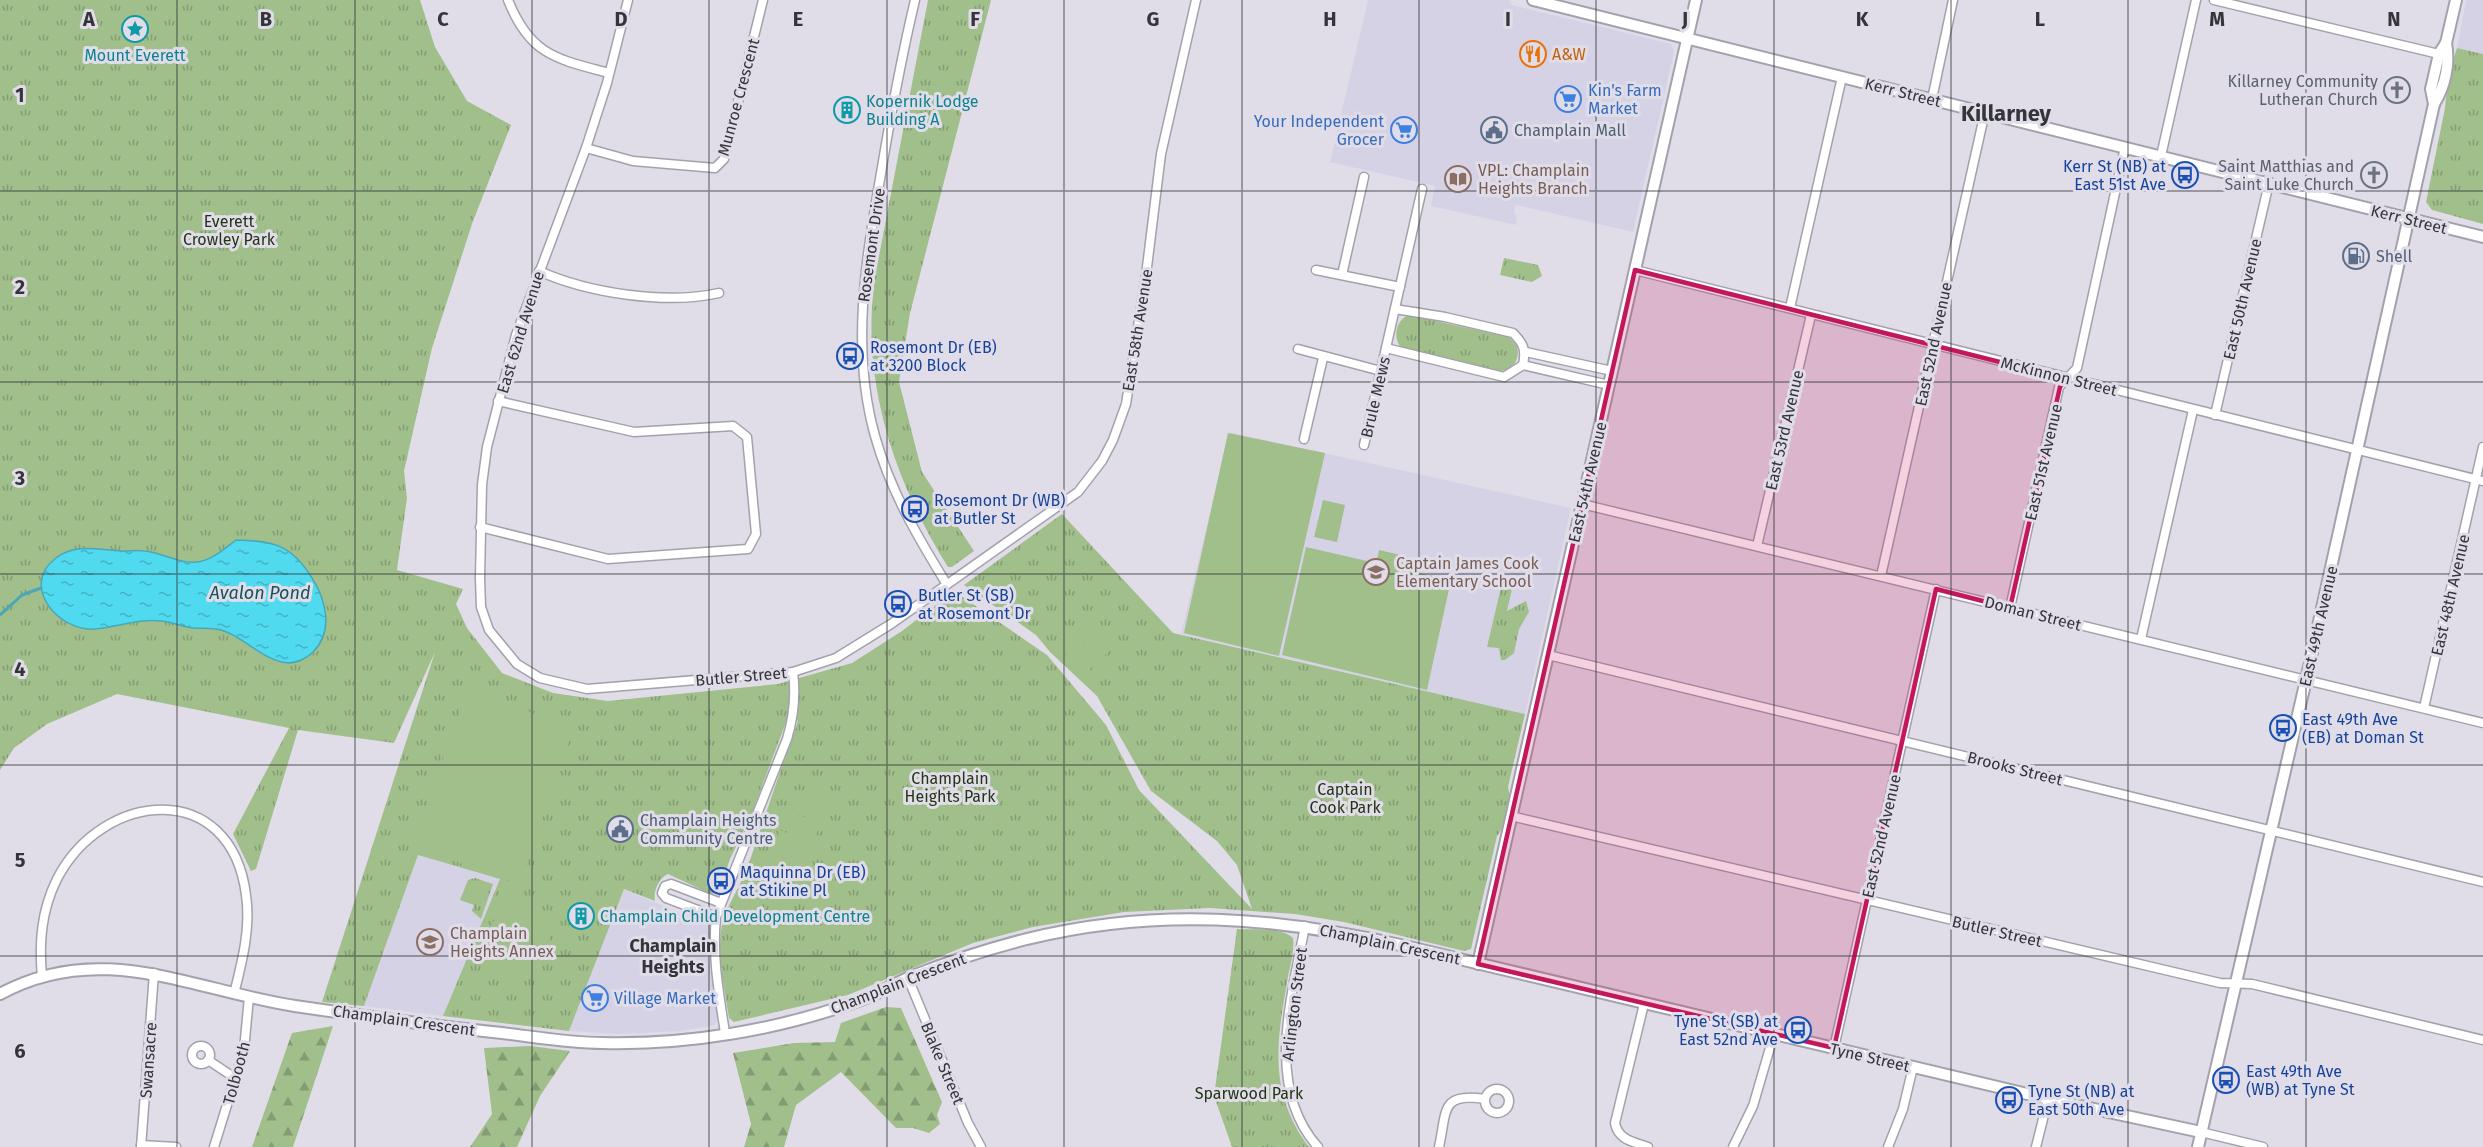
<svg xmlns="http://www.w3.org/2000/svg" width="2483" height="1147" font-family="'Fira Sans',sans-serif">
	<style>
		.built { fill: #d6d2e5 }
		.forest { fill: url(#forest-firs) }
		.park { fill: url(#park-tufts) }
		.garden { fill: #a1bf8b }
		.water { fill: url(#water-ripples); stroke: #48a8b9; stroke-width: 1.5 }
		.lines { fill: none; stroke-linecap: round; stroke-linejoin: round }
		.stream { stroke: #48a8b9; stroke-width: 3 }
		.minor-casing { stroke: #a3a1ac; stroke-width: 11 }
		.tertiary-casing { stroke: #a3a1ac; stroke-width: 14 }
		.minor { stroke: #fff; stroke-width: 8 }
		.tertiary { stroke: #fff; stroke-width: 10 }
		.marked { fill: #c2185b; fill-opacity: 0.2; stroke: #c2185b; stroke-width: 4.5; stroke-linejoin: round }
		.grid { fill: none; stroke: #353439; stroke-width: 1.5; stroke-opacity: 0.55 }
		.labels { text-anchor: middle; stroke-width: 6; stroke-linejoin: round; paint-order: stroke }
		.food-label { font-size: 16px; fill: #c56008; stroke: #e0dde9; text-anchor: start }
		.culture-label { font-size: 16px; fill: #0d838f; stroke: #e0dde9; text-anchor: start }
		.worship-label { font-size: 16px; fill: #5b616d; stroke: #e0dde9; text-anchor: end }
		.shop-label { font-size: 16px; fill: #366cbe; stroke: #e0dde9; text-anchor: start }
		.street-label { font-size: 16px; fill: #353439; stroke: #e0dde9 }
		.service-label { font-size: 16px; fill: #4e5e75; stroke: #e0dde9; text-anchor: start }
		.transit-label { font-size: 16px; fill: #164399; stroke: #e0dde9; text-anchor: start }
		.education-label { font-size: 16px; fill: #785e54; stroke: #e0dde9; text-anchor: start }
		.park-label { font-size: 16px; fill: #233514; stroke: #e0dde9 }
		.water-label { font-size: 18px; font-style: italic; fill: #18525b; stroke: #e0dde9 }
		.neighbourhood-label { font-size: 18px; font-weight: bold; fill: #353439; stroke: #e0dde9 }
		.district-label { font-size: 22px; font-weight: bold; fill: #353439; stroke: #e0dde9 }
		.grid-label { font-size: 20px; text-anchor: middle; font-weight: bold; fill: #353439; stroke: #e0dde9; stroke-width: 6; stroke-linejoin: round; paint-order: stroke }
	</style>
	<defs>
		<pattern id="forest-firs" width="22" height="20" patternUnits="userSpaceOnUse" patternTransform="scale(1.5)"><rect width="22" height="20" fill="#a1bf8b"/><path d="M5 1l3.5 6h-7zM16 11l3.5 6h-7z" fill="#849c73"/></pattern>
		<pattern id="park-tufts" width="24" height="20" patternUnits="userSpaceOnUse" patternTransform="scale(1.5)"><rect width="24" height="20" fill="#a1bf8b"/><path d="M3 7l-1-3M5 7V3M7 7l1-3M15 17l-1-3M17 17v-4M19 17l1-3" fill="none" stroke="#849c73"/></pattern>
		<pattern id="water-ripples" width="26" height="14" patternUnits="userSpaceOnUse" patternTransform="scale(1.5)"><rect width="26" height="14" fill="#50daf0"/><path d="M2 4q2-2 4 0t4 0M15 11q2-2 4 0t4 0" fill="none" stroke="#43b2c3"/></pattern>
	</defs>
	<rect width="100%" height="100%" fill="#e0dde9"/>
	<g class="built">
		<polygon points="1368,0 1509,0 1512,5 1671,44 1674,52 1633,232 1516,205 1514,211 1517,218 1516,225 1431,206 1435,186 1330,162"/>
		<polygon points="2466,0 2483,0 2483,54 2457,48"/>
		<polygon points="1229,432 1571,508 1525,714 1181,634"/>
		<polygon points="418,855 500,879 443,1016 364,1006"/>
		<polygon points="624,889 682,914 704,917 709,922 709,960 718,1018 715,1025 681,1031 619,1034 569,1031"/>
	</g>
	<g class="forest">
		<polygon points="886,1007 901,1008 942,1102 937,1115 940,1124 929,1133 913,1128 896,1128 841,1072 796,1105 784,1147 744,1147 751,1124 733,1053 794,1043 835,1042 841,1023"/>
		<polygon points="333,1026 293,1147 252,1147 292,1033"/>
		<polygon points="530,1046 570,1051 540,1096 517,1147 470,1147 492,1114 484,1048"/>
	</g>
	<g class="park">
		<path d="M0,0h420l15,47 32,54 44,24 -38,96 -41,127 -28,123 3,27 -10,72 66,19 -7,15 11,24 35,45 51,20 55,8 170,-17 74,-21 50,-32 52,-40 93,64 59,70 33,65 113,119 -15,-44 -20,-24 -66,-50 -54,-95 -47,-44 -14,-17 -72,-50 98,-71 111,119 352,81 -17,73c4,13 -2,39 -11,49l-26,113 -7,2 -120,-29 -49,-8 -85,-6 -86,4 -91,15 -60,16 -125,52 -114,27 -5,-4c-4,-29 -12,-58 -8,-87 4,-25 20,-44 28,-68 15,-43 29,-87 45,-130l4,-12 -10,-4 -38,101 -20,41 -11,32 -8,3 -43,-20c-9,4 -15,17 -13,27l-31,-12 -55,142 -126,-15 57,-137 -82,-24 -54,151 -42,-4 113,-350 -41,91 -96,-13 -42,139 -5,2 -18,-37 56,-106 -172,-34 -70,30 -33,24 -14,22z"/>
		<path d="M928,0h63l-81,313 -11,69 23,90 52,79 -22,16h-4c-54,-86 -88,-187 -73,-290z"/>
		<polygon points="2457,48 2483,54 2483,224 2432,210 2426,202 2445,108 2448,76"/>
		<polygon points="1504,258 1538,265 1542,276 1532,282 1500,275"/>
		<path d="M1408,315l101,22 8,9c3,13 -3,24 -17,25l-99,-23c-8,-11 -6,-26 7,-33z"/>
		<polygon points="1501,587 1512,589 1507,611 1526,601 1529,612 1519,629 1514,653 1505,660 1501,660 1499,648 1487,647"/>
		<polygon points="475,878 493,884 481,919 472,911 474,905 460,900 468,880"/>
		<path d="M1237,929c16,1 44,-2 56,9 2,14 -4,31 -6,45 -11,62 -18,110 22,164h-77l-18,-51z"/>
	</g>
	<g class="garden">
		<polygon points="1228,433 1325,453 1279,656 1184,633"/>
		<polygon points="1323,500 1345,505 1337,542 1314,537"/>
		<polygon points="1306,547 1376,563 1379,550 1409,557 1407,570 1451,580 1427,690 1282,655"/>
		<polygon points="1088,622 1113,647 1102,658 1077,633"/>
		<polygon points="1072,637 1097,662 1085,674 1060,649"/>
		<polygon points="468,690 574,728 520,884 411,846"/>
		<polygon points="797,789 830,803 824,818 791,804"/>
		<polygon points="788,810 821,824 814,839 782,825"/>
		<polygon points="780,830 813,845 806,859 773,845"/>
		<polygon points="771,851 804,865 797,880 764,866"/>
		<polygon points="503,896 557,916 533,980 479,960"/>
	</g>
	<path class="water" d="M236,540c37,1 55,4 76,38 14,22 22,53 1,74 -6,6 -16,11 -24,11 -24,-1 -44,-25 -65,-32 -9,-4 -22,-2 -31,-3 -11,-1 -21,-6 -31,-7 -23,-3 -45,6 -67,8 -36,3 -76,-43 -39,-71 21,-16 46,-7 70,-7 6,0 12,-1 18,0 17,1 35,13 53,11 14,-1 28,-14 39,-22z"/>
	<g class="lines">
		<polyline class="stream" points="0,615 22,595 41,588"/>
		<defs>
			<g id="minor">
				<path d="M508,0c22,55 48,59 101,73"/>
				<polyline points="628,0 607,83 586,148 516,335 487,447 482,485 480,578 481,607 489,630 517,664 540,678 587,689 793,672 836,658 891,624 1078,492 1102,461 1113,440 1126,404 1146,275 1161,154 1196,0"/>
				<path d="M915,0c-14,59 -25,119 -35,179 -15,86 -29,171 -5,257 15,54 42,100 71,147"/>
				<polyline points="2214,0 2443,55"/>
				<polyline points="1932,99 1953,0"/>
				<polyline points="586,148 633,161 715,168 724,159 763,0"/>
				<polyline points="2161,156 2196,0"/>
				<polyline points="1316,270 1400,287"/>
				<polyline points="1635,270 2483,481"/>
				<path d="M539,271c49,22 127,34 180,22"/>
				<polyline points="1342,275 1364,177"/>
				<polyline points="1790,308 1842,77"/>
				<path d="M1386,348l118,29 19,-12c3,-15 1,-21 -10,-32l-68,-16 -50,-8"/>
				<polyline points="1298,349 1381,371"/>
				<polyline points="1526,352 1612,371"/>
				<polyline points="1523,365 1609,385"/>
				<polyline points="2215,415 2269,183"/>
				<polyline points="1304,439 1323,358"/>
				<polyline points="1364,445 1422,189"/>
				<polyline points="1582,504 2483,723"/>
				<polyline points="480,527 608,559 748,549 756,534 747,437 733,426 634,432 498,401"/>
				<polyline points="1757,546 1811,315"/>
				<polyline points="1881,576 1985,112"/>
				<polyline points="2010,608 2059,387 2077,368 2125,147"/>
				<polyline points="2141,639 2193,410"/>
				<polyline points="1548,655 2483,882"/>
				<polyline points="2424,708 2483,447"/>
				<polyline points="1511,816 2220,983 2252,984 2483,1040"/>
				<polyline points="716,917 666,898 662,893 665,886 671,884 721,903"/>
				<path d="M1305,926c-13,70 -41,161 13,221"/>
				<path d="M42,977c-3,-34 -1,-66 15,-98 46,-89 174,-101 189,16 5,33 -4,67 -12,99"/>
				<polyline points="908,978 968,1123 981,1147"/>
				<path d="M1644,1004l-29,119c3,17 19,19 33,24"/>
				<path d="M725,1033c-6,-40 -13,-76 -9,-116l71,-178c7,-23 9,-43 6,-67"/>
				<circle cx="201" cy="1055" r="9"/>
				<polyline points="1834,1048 1936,589"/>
				<polyline points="208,1060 235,1078"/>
				<circle cx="1497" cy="1101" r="12"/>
				<polyline points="2201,1132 2263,1147"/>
				<polyline points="141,1145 176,1147"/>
				<polyline points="141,1147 154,973"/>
				<polyline points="214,1147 244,1050 249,997"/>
				<path d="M1439,1147c8,-36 1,-55 46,-48"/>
				<polyline points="1733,1147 1753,1106 1774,1034"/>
				<polyline points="1888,1147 1903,1109 1913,1067"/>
				<polyline points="2036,1147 2048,1099"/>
			</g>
			<g id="tertiary">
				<polyline points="1533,0 2483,237"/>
				<path d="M2434,104c11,-18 16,-40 12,-61"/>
				<polyline points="1478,964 1696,0"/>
				<path d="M0,994c101,-55 192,-4 295,12 68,10 138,20 207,27 33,4 67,10 101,10 84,2 175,-13 255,-42 18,-6 34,-16 52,-24 38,-15 77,-28 117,-38 130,-32 249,-22 378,7l643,153 153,33"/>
				<polyline points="2198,1147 2306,680 2434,104 2431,89 2439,54 2446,43 2456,0"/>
			</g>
		</defs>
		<use href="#minor" class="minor-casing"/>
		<use href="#tertiary" class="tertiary-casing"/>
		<use href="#minor" class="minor"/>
		<use href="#tertiary" class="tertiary"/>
	</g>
	<path class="marked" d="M1635,270l432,109 -7,8 -50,221 -74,-19 -102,459 -356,-84z"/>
	<path class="grid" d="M177,0v1147M355,0v1147M532,0v1147M709,0v1147M887,0v1147M1064,0v1147M1242,0v1147M1419,0v1147M1596,0v1147M1774,0v1147M1951,0v1147M2128,0v1147M2306,0v1147M0,191h2483M0,382h2483M0,574h2483M0,765h2483M0,956h2483"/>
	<defs>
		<symbol id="sight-ring" viewBox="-11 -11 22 22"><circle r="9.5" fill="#e0dde9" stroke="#0f9aa8" stroke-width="1.5"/><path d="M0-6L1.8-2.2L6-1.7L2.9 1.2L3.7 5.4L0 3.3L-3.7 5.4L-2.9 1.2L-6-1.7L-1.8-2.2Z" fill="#0f9aa8"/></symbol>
		<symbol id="restaurant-ring" viewBox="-11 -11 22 22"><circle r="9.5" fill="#e0dde9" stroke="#e8710a" stroke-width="1.5"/><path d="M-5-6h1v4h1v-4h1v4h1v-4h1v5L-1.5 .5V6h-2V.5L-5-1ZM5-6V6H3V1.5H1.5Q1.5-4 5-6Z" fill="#e8710a"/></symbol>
		<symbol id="church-ring" viewBox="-11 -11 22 22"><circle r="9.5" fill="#e0dde9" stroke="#6b7280" stroke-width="1.5"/><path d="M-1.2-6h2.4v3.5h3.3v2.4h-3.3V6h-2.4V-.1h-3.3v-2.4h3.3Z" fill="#6b7280"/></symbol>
		<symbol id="supermarket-ring" viewBox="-11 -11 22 22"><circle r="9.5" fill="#e0dde9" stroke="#3f7fe0" stroke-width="1.5"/><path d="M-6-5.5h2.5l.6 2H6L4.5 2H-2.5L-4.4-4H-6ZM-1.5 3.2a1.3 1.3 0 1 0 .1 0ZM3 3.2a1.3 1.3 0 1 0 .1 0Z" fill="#3f7fe0"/></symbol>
		<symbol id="building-ring" viewBox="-11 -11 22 22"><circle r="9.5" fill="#e0dde9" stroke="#0f9aa8" stroke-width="1.5"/><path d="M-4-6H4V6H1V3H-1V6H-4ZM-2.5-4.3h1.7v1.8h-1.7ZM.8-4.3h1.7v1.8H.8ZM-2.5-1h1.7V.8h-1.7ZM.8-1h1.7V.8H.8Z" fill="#0f9aa8"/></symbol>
		<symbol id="civic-ring" viewBox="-11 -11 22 22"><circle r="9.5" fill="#e0dde9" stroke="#5c6f8a" stroke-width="1.5"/><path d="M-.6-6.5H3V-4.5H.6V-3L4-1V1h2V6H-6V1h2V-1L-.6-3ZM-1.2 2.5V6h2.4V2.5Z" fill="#5c6f8a"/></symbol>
		<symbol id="bus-ring" viewBox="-11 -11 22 22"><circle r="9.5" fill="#e0dde9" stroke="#1a4fb4" stroke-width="1.5"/><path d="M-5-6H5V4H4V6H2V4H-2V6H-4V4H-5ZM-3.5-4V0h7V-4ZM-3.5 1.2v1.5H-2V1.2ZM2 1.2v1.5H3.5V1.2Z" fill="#1a4fb4"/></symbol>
		<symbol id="library-ring" viewBox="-11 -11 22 22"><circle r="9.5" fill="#e0dde9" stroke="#8d6e63" stroke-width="1.5"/><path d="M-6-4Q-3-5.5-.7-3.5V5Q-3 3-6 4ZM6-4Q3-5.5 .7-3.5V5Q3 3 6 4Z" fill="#8d6e63"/></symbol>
		<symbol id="fuel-ring" viewBox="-11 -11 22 22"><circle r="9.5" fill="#e0dde9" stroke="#5c6f8a" stroke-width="1.5"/><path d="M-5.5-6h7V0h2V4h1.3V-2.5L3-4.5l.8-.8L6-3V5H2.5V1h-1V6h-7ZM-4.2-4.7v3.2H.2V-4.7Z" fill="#5c6f8a"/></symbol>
		<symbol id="school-ring" viewBox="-11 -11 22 22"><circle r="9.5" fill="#e0dde9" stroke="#8d6e63" stroke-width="1.5"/><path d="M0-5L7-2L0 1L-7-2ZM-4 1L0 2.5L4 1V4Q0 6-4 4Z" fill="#8d6e63"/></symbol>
	</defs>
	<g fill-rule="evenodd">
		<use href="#sight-ring" x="120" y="14" width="30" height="30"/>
		<use href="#restaurant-ring" x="1518" y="39" width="30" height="30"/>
		<use href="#church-ring" x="2382" y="75" width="30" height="30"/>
		<use href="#supermarket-ring" x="1553" y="84" width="30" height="30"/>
		<use href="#building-ring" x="832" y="95" width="30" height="30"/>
		<use href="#supermarket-ring" x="1389" y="115" width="30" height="30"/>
		<use href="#civic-ring" x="1479" y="115" width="30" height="30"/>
		<use href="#bus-ring" x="2170" y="160" width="30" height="30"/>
		<use href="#church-ring" x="2359" y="160" width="30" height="30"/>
		<use href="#library-ring" x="1443" y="164" width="30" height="30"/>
		<use href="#fuel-ring" x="2341" y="241" width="30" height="30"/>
		<use href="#bus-ring" x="835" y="341" width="30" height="30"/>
		<use href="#bus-ring" x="900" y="494" width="30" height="30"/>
		<use href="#school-ring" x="1361" y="557" width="30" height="30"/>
		<use href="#bus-ring" x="883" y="589" width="30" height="30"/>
		<use href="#bus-ring" x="2268" y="713" width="30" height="30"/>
		<use href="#civic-ring" x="605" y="814" width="30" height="30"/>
		<use href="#bus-ring" x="706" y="866" width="30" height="30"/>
		<use href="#building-ring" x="566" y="901" width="30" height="30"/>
		<use href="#school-ring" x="415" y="927" width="30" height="30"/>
		<use href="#supermarket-ring" x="580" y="983" width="30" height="30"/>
		<use href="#bus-ring" x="1783" y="1015" width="30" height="30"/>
		<use href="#bus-ring" x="2211" y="1065" width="30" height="30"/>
		<use href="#bus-ring" x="1994" y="1085" width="30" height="30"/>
	</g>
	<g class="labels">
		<g class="food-label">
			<text x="1552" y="60">A&amp;W</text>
		</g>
		<g class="culture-label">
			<text x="135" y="61" text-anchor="middle">Mount Everett</text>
			<text x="866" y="107">Kopernik Lodge<tspan x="866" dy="18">Building A</tspan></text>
			<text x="600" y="922">Champlain Child Development Centre</text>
		</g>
		<g class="worship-label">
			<text x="2378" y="87">Killarney Community<tspan x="2378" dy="18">Lutheran Church</tspan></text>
			<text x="2354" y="172">Saint Matthias and<tspan x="2354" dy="18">Saint Luke Church</tspan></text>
		</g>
		<g class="shop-label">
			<text x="1588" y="96">Kin's Farm<tspan x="1588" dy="18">Market</tspan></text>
			<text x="1384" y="127" text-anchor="end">Your Independent<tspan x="1384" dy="18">Grocer</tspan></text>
			<text x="614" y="1004">Village Market</text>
		</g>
		<g class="street-label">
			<text transform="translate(1903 92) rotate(14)" y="6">Kerr Street</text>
			<text transform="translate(738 97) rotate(-75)" y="6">Munroe Crescent</text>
			<text transform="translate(2409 219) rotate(14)" y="6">Kerr Street</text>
			<text transform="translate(871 245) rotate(-82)" y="6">Rosemont Drive</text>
			<text transform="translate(2242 299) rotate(-77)" y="6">East 50th Avenue</text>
			<text transform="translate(1137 330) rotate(-81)" y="6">East 58th Avenue</text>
			<text transform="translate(520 332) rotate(-73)" y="6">East 62nd Avenue</text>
			<text transform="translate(1933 344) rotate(-78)" y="6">East 52nd Avenue</text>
			<text transform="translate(2059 376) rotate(14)" y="6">McKinnon Street</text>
			<text transform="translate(1375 397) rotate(-77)" y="6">Brule Mews</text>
			<text transform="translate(1784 430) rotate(-77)" y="6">East 53rd Avenue</text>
			<text transform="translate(2043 462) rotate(-77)" y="6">East 51st Avenue</text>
			<text transform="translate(1587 482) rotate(-77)" y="6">East 54th Avenue</text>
			<text transform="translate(2450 595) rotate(-77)" y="6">East 48th Avenue</text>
			<text transform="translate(2033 613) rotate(14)" y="6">Doman Street</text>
			<text transform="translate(2318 626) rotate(-77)" y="6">East 49th Avenue</text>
			<text transform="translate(741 676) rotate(-5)" y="6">Butler Street</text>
			<text transform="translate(2015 768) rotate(14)" y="6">Brooks Street</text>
			<text transform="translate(1881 836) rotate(-77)" y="6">East 52nd Avenue</text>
			<text transform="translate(1997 931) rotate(13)" y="6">Butler Street</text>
			<text transform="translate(1390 944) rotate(12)" y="6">Champlain Crescent</text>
			<text transform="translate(898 983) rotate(-21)" y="6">Champlain Crescent</text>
			<text transform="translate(1294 1004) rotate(-83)" y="6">Arlington Street</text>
			<text transform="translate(404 1020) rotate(8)" y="6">Champlain Crescent</text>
			<text transform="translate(1870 1057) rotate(13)" y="6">Tyne Street</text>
			<text transform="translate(148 1060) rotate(-86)" y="6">Swansacre</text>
			<text transform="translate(943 1063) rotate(67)" y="6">Blake Street</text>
			<text transform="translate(236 1073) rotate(-75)" y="6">Tolbooth</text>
		</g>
		<g class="service-label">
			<text x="1514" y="136">Champlain Mall</text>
			<text x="2376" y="262">Shell</text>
			<text x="640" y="826">Champlain Heights<tspan x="640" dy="18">Community Centre</tspan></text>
		</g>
		<g class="transit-label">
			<text x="2166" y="172" text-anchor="end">Kerr St (NB) at<tspan x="2166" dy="18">East 51st Ave</tspan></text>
			<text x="870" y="353">Rosemont Dr (EB)<tspan x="870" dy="18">at 3200 Block</tspan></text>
			<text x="934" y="506">Rosemont Dr (WB)<tspan x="934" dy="18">at Butler St</tspan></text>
			<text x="918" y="601">Butler St (SB)<tspan x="918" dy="18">at Rosemont Dr</tspan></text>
			<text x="2302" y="725">East 49th Ave<tspan x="2302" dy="18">(EB) at Doman St</tspan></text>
			<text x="740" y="878">Maquinna Dr (EB)<tspan x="740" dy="18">at Stikine Pl</tspan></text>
			<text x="1778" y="1027" text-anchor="end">Tyne St (SB) at<tspan x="1778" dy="18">East 52nd Ave</tspan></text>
			<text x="2246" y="1077">East 49th Ave<tspan x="2246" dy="18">(WB) at Tyne St</tspan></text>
			<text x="2028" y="1097">Tyne St (NB) at<tspan x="2028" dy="18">East 50th Ave</tspan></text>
		</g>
		<g class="education-label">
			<text x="1478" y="176">VPL: Champlain<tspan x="1478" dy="18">Heights Branch</tspan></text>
			<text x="1396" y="569">Captain James Cook<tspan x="1396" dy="18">Elementary School</tspan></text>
			<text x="450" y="939">Champlain<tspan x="450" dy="18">Heights Annex</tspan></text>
		</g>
		<g class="park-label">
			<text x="229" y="227">Everett<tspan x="229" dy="18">Crowley Park</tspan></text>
			<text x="950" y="784">Champlain<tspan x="950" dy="18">Heights Park</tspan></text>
			<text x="1345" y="795">Captain<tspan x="1345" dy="18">Cook Park</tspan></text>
			<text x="1249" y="1099">Sparwood Park</text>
		</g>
		<g class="water-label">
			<text x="260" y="599">Avalon Pond</text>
		</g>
		<g class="neighbourhood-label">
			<text x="673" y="952">Champlain<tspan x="673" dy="21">Heights</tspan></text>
		</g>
		<g class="district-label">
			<text x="2006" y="121">Killarney</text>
		</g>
	</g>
	<g class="grid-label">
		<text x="89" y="26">A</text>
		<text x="266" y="26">B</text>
		<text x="443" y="26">C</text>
		<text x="621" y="26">D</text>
		<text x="798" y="26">E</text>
		<text x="975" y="26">F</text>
		<text x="1153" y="26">G</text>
		<text x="1330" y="26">H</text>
		<text x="1508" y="26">I</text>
		<text x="1685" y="26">J</text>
		<text x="1862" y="26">K</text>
		<text x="2040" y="26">L</text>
		<text x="2217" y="26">M</text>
		<text x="2394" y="26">N</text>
		<text x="20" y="102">1</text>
		<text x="20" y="294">2</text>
		<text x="20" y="485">3</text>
		<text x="20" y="676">4</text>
		<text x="20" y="867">5</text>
		<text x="20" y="1058">6</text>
	</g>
</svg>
